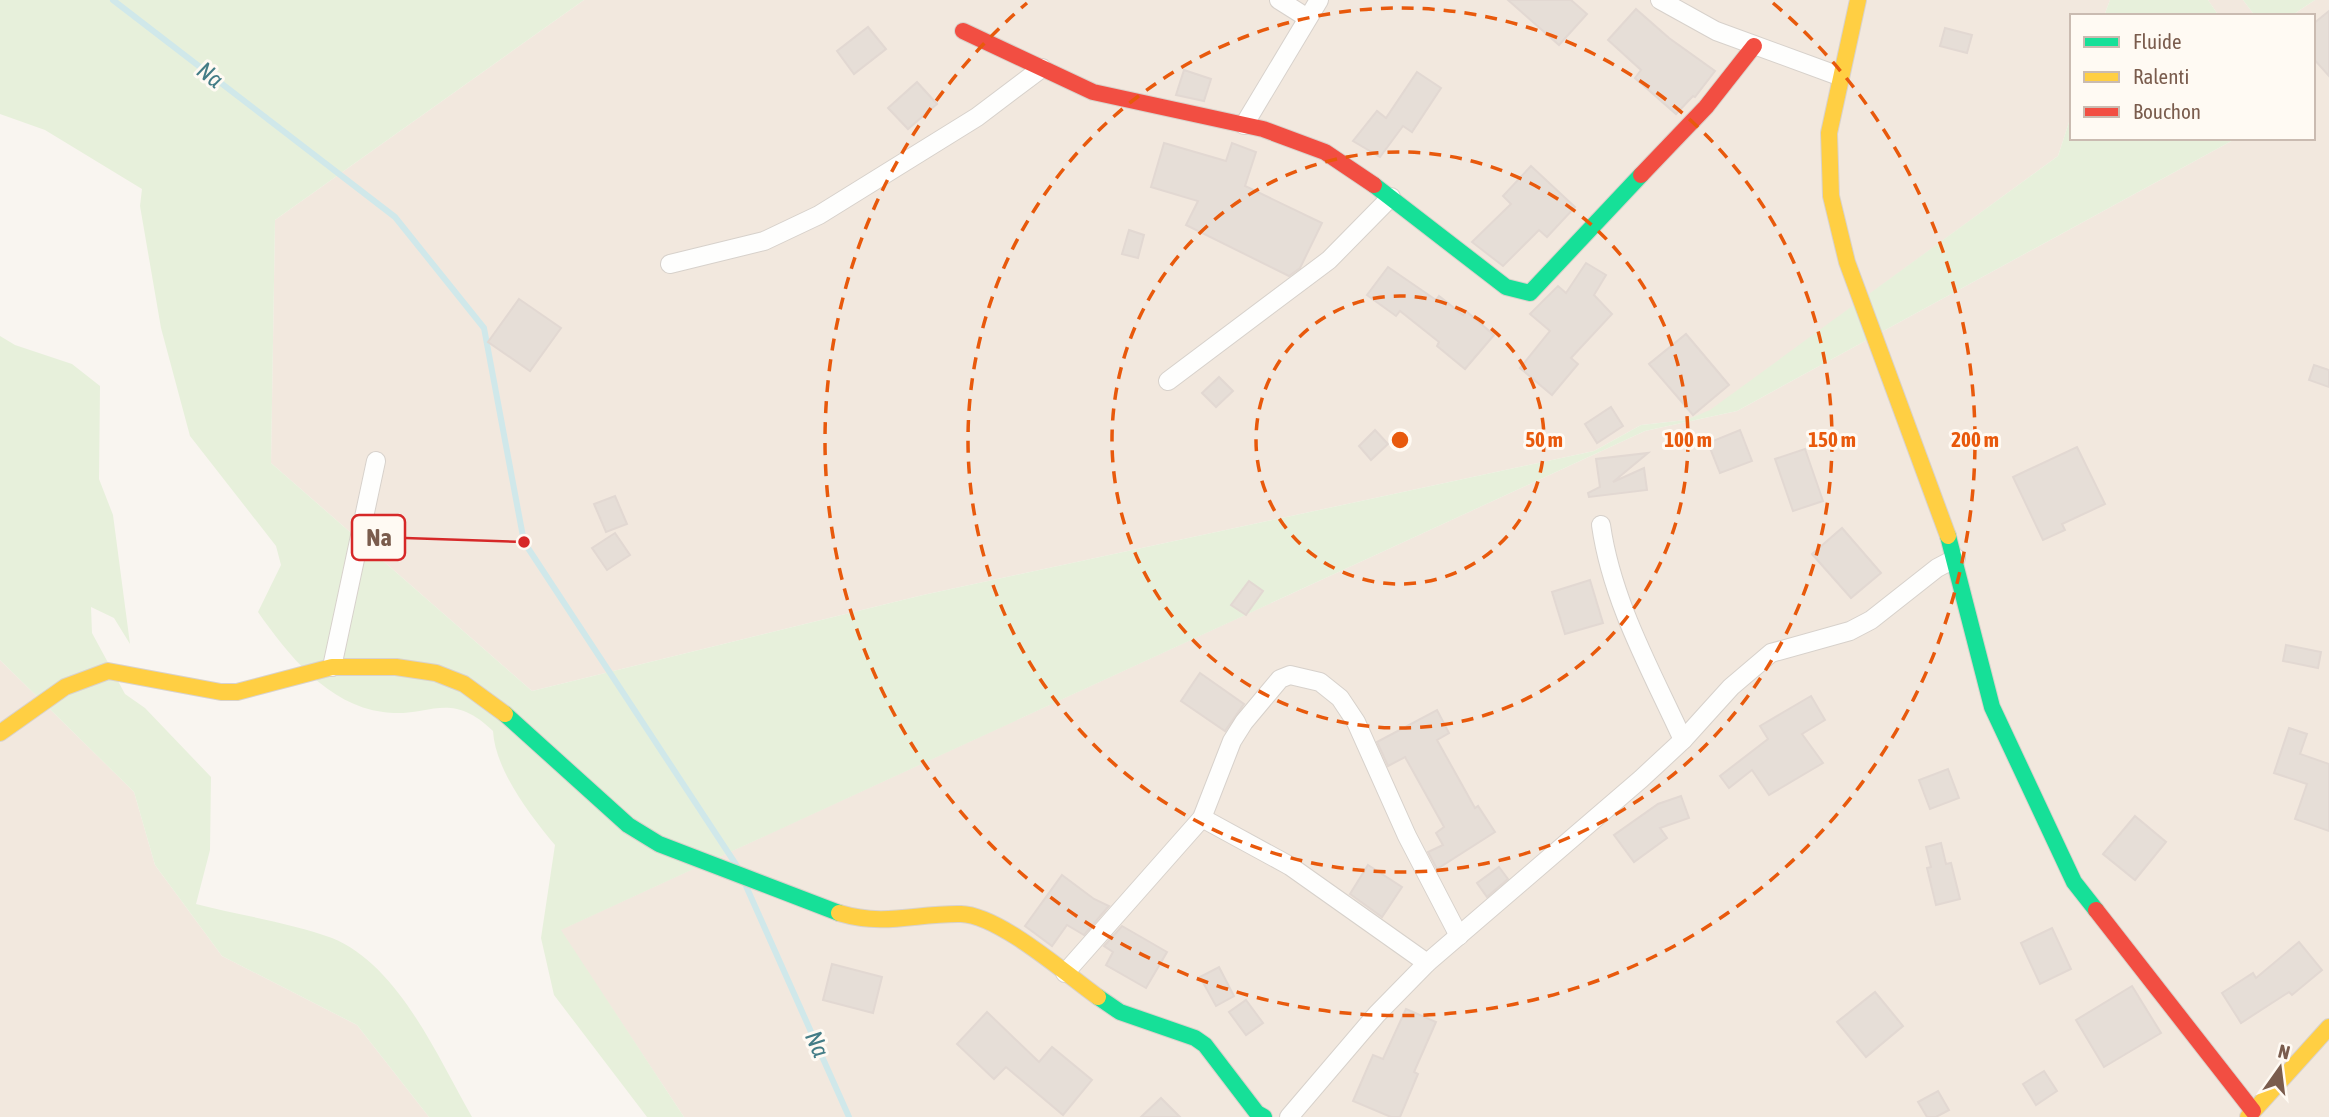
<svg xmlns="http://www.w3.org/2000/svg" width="2329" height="1117" font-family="'Asap Condensed',sans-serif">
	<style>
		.residential { fill: #f2e8de }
		.green { fill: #e7f0db }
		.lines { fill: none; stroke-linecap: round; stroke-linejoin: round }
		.stream { stroke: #d0e8ea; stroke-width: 6 }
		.building { fill: #e6ded7; stroke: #e2d8d2; stroke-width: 2 }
		.street-casing { stroke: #d7d1cb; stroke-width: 20 }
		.fast-casing { stroke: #d9d2cb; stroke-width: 18 }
		.slow-casing { stroke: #d9d2cb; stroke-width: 18 }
		.jam-casing { stroke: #d9d2cb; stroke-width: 18 }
		.street { stroke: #fefefd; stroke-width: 18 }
		.fast { stroke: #16e098; stroke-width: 16 }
		.slow { stroke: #ffcf43; stroke-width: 16 }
		.jam { stroke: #f24e42; stroke-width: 16 }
		.ring { fill: none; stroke: #e8590c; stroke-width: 3.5; stroke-dasharray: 12 9 }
		.labels { text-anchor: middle; stroke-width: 6; stroke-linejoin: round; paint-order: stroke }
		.water-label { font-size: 24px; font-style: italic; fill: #437c86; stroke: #fffaf3 }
		.centre { fill: #e8590c; stroke: #fffaf3; stroke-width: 3.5 }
		.ring-label { font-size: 21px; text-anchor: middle; font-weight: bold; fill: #e8590c; stroke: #fffaf3; stroke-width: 6; stroke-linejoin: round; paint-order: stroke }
		.leader { fill: none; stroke: #d62828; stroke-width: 2.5 }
		.callout-dot { fill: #d62828; stroke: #fffaf3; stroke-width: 2.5 }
		.callout { fill: #fffaf3; stroke: #d62828; stroke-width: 2.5 }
		.callout-label { font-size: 24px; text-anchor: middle; font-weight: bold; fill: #7a5c4d }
	</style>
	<rect width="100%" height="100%" fill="#f9f5f0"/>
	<g class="residential">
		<polygon points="584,0 2110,0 2104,16 2072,16 2072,113 2058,156 1710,411 1686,420 1641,425 1594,451 923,595 532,691 271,463 275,220"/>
		<polygon points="2208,0 2243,0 2255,16 2219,16"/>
		<polygon points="2315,0 2329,0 2329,1117 684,1117 560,930 1645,431 1737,411 2237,138 2313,138 2313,16 2291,16"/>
		<polygon points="0,660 134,792 155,865 222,956 357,1025 429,1117 0,1117"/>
	</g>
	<g class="green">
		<path d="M0,0h584l-309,220 -4,243 261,228 391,-96 671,-144 47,-26 45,-5 24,-10 348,-254 14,-43v25h165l-500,273 -92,20 -1084,499 123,187h-37l-93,-122 -13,-57 14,-93c-24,-29 -60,-75 -62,-114 -44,-43 -65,-12 -110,-19 -55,-7 -95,-57 -125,-100l23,-47 -5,-19 -86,-110 -29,-108 -21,-122 2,-17 -97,-59 -45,-16z"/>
		<polygon points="2110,0 2208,0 2219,16 2104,16"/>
		<polygon points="2243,0 2315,0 2291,16 2255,16"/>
		<path d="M0,336l15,9 57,19 28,22 -1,93 14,36 17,129 -16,-26 -23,-11 1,26 33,61 20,14 66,69 -1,73 -14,54c42,11 96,19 136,34 67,27 106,120 140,179h-43l-72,-92 -135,-69 -67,-91 -21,-73 -134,-132z"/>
	</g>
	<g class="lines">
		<g class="stream">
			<polyline points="113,0 395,217 484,328 524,542 737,866"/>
			<polyline points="746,886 849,1117"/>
		</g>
	</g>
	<g class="building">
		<polygon points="1508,0 1571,0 1587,14 1559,45"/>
		<polygon points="1636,9 1669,38 1715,71 1695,97 1693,96 1676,114 1635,78 1641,70 1608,40"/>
		<polygon points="2329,11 2329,76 2313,58 2313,24"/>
		<polygon points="868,27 886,49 854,74 837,51"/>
		<polygon points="1945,28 1972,35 1967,53 1940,46"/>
		<polygon points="1184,70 1211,79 1204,101 1176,95"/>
		<polygon points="1417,72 1441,88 1412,132 1403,126 1380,157 1353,141 1377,111 1386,118"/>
		<polygon points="917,82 937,104 908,129 888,108"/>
		<polygon points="1164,143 1226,161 1232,143 1256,152 1245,186 1322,223 1300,268 1289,276 1186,225 1198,201 1151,187"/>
		<polygon points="1531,166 1575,207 1547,237 1539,230 1503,266 1472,242 1511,204 1503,196"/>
		<polygon points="1129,230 1144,235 1138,258 1122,254"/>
		<polygon points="1586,263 1606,275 1594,295 1612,314 1571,358 1578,364 1552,395 1520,368 1550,331 1530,314 1558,286 1566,293"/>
		<polygon points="1388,267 1436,300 1439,296 1463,315 1466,311 1494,335 1465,369 1437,346 1439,342 1400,311 1396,316 1367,295"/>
		<polygon points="519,299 561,328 530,371 488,342"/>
		<polygon points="1686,334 1729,385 1693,415 1649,364"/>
		<polygon points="2314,365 2329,370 2329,387 2309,380"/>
		<polygon points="1219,377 1233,391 1216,407 1202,393"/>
		<polygon points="1611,407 1623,426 1597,443 1585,424"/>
		<polygon points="1375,430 1388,444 1371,460 1359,446"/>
		<polygon points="1740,430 1752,461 1720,473 1708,443"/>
		<polygon points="2077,447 2105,504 2062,524 2065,530 2043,540 2013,477"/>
		<polygon points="1805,449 1823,501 1793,511 1775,459"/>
		<polygon points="1648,453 1613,482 1644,468 1647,490 1589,497 1588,493 1600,487 1596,459"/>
		<polygon points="615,496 627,524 606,532 594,504"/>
		<polygon points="1842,528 1881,573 1851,598 1812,554"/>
		<polygon points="615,533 630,555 607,570 592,548"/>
		<polygon points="1590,580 1603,623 1565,634 1552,592"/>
		<polygon points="1249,581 1263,591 1246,615 1231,605"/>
		<polygon points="2286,645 2321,652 2318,668 2283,661"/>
		<polygon points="1200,673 1244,704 1225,731 1181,701"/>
		<polygon points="1811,696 1825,720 1802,734 1823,763 1769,795 1752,770 1729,788 1720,776 1768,739 1760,726"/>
		<polygon points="1437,710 1449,733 1437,740 1475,808 1478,806 1495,832 1437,869 1428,852 1443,845 1436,833 1444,827 1405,757 1388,766 1377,742"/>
		<polygon points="2289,728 2307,734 2300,754 2329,764 2329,831 2295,819 2307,784 2274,773"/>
		<polygon points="1948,769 1959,798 1930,809 1919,780"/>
		<polygon points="1681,796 1689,818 1660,828 1667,838 1634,862 1614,835 1658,804"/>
		<polygon points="2135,816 2166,842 2135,880 2103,854"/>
		<polygon points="1941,843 1946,864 1951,863 1960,899 1936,905 1927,868 1931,867 1926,847"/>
		<polygon points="1368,865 1402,887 1382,917 1350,894"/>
		<polygon points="1499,867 1508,879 1487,897 1477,883"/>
		<polygon points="1062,875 1094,899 1109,906 1084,935 1067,925 1052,946 1025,926"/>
		<polygon points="1122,926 1167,952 1146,988 1106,965 1113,952 1104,946"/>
		<polygon points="2052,928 2071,969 2040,984 2021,943"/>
		<polygon points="2299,942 2322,970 2292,995 2289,992 2241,1023 2222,993 2253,973 2256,978"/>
		<polygon points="832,964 882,977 873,1013 823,1000"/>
		<polygon points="1219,967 1234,996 1216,1006 1200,977"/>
		<polygon points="2132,986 2161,1033 2104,1067 2076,1020"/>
		<polygon points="1875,992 1903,1026 1866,1057 1837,1022"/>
		<polygon points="1246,1000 1263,1023 1246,1035 1229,1012"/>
		<polygon points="1406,1009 1436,1022 1414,1072 1418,1074 1400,1117 1391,1117 1353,1101 1373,1055 1383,1059"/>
		<polygon points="987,1012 1039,1062 1052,1047 1092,1080 1063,1115 1006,1067 994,1079 957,1044"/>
		<polygon points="2044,1071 2057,1091 2036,1105 2023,1084"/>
		<polygon points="1938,1091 1949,1110 1936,1117 1927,1117 1918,1102"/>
		<polygon points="1161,1098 1180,1117 1141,1117"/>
	</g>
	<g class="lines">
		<defs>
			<g id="street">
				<polyline points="1279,0 1306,17"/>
				<polyline points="1660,0 1716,31 1839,76"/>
				<polyline points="1244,125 1319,0"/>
				<polyline points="670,264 764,241 819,215 977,117 1042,68"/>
				<polyline points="1168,381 1329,260 1391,197"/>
				<path d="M1601,525c11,77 50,145 82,215"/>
				<polyline points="332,667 376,461"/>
				<polyline points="1202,818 1290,866 1427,963"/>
				<polyline points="1065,973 1202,818 1232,741 1244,722 1280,679 1290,675 1320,682 1340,698 1356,722 1407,836 1459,936"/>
				<polyline points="1289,1117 1377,1014 1427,963 1641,779 1683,740 1731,687 1771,653 1850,631 1871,620 1937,568 1956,558"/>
			</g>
			<g id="fast">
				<polyline points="1374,185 1506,287 1530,293 1641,175"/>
				<polyline points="1948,536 1992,707 2074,882 2096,910"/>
				<polyline points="505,714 628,825 659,844 839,913"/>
				<polyline points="1098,997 1120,1012 1195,1038 1205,1045 1257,1113 1264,1117"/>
			</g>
			<g id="slow">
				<polyline points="1858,0 1829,133 1831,196 1847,262 1948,536"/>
				<polyline points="0,733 65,687 108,671 221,692 237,692 332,667 396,667 436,673 464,684 505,714"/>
				<path d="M839,913c48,14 76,0 122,1 38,1 105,60 137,83"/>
				<polyline points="2248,1117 2329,1027"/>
			</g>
			<g id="jam">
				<polyline points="963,31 1093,92 1263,129 1325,152 1374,185"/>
				<polyline points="1641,175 1706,107 1754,46"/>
				<polyline points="2096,910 2253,1111"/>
			</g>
		</defs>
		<use href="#street" class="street-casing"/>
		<use href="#fast" class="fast-casing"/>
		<use href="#slow" class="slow-casing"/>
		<use href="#jam" class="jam-casing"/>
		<use href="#street" class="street"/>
		<use href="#fast" class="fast"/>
		<use href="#slow" class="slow"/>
		<use href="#jam" class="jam"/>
	</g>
	<g class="ring">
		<circle cx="1400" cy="440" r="144"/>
		<circle cx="1400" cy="440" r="288"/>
		<circle cx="1400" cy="440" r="432"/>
		<path d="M1773 3A575 575 0 1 1 1027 3"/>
	</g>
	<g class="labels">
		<g class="water-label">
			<text transform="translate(210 75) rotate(38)" y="8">Na</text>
			<text transform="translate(817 1044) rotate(66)" y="8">Na</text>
		</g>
	</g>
	<circle cx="1400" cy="440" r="10" class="centre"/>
	<g class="ring-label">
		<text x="1544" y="447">50 m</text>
		<text x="1688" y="447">100 m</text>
		<text x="1832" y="447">150 m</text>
		<text x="1975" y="447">200 m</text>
	</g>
	<path class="leader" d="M524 542L405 538"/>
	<circle class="callout-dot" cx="524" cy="542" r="7"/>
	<rect class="callout" x="352" y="515" width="53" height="45" rx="7"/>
	<g class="callout-label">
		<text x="379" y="546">Na</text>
	</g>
	<rect x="2070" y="14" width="245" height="126" fill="#fffaf3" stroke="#cabbb1" stroke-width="2"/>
	<rect x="2084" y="37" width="35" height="10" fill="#16e098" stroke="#cabbb1" stroke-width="2"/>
	<text x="2133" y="49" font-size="21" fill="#7a5c4d">Fluide</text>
	<rect x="2084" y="72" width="35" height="10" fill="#ffcf43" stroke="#cabbb1" stroke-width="2"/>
	<text x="2133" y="84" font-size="21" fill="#7a5c4d">Ralenti</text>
	<rect x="2084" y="107" width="35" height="10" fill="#f24e42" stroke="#cabbb1" stroke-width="2"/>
	<text x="2133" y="119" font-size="21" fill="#7a5c4d">Bouchon</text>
	<g transform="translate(2280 1068) rotate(14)" stroke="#fffaf3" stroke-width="5" paint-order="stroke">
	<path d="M0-5L12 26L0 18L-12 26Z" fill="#7a5c4d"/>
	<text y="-10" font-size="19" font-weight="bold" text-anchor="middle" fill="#7a5c4d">N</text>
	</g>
</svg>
